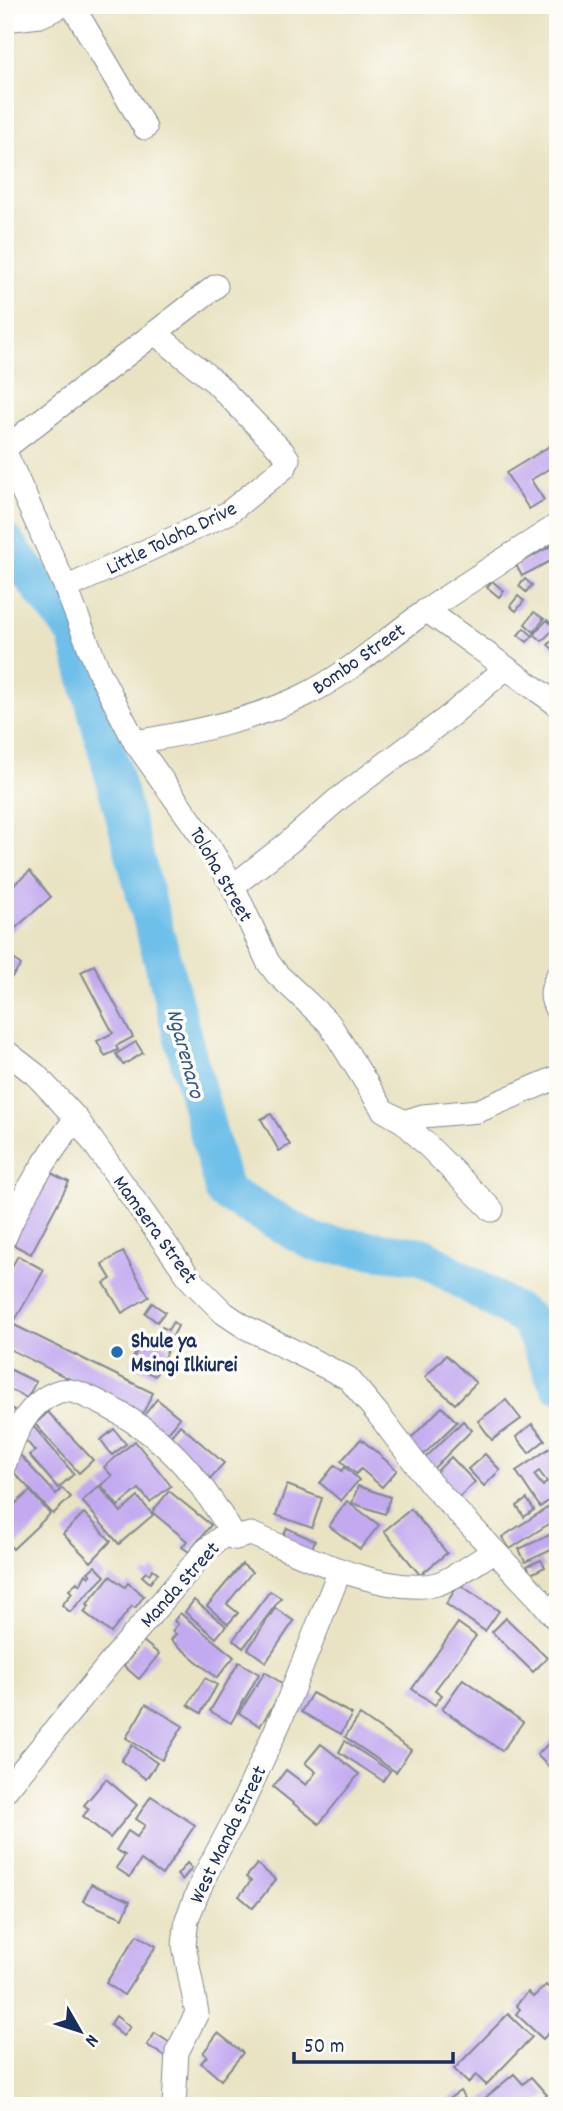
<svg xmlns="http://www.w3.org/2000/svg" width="563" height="2111" font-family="Dekko,sans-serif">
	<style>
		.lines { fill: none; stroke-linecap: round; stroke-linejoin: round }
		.river { stroke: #6ebfe9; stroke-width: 38 }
		.building { fill: #c3a9f0; fill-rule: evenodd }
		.minor-casing { stroke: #828990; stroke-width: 25 }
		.minor { stroke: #fff; stroke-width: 23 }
		.poi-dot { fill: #1f6fb2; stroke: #fdfcf7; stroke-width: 2.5 }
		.labels { text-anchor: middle; stroke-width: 7; stroke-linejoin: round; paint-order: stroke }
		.street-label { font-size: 21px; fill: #1b2f5e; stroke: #fdfcf7 }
		.poi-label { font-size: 21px; font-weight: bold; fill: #1b2f5e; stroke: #fdfcf7; text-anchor: start }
		.water-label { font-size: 23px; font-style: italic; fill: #345a88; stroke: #fdfcf7 }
	</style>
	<rect width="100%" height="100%" fill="#fdfcf7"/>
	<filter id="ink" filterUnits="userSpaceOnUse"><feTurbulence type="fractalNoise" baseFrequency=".0143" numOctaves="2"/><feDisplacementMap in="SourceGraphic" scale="14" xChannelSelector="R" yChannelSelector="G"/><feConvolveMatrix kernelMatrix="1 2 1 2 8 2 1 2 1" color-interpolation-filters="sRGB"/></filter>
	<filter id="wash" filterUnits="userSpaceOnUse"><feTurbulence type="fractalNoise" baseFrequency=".00686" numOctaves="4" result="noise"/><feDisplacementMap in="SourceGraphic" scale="28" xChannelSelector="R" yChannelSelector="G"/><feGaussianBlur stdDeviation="1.57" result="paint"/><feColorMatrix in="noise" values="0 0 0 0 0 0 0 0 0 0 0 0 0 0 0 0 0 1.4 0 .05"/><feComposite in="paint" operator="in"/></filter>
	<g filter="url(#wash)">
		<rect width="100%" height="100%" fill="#e9e3c3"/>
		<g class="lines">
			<polyline class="river" points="5,542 76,634 224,1192 316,1243 422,1256 529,1320 558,1383"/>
		</g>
		<g id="blocks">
			<g class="building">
				<polygon points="558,441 558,463 531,480 544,500 529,509 506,473"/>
				<polygon points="558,542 558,557 522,576 516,565"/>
				<polygon points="525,579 532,585 526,592 519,586"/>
				<polygon points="492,581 504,591 499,597 487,587"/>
				<polygon points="518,596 524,601 516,611 510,606"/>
				<polygon points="534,612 544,619 534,632 525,624"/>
				<polygon points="547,620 555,628 542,641 534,634"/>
				<polygon points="524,628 533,636 527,642 518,635"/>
				<polygon points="558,634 558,653 548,645"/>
				<polygon points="30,871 51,897 5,937 5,892"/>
				<polygon points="5,952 21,965 8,982 5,979"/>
				<polygon points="94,965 133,1037 116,1046 118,1050 105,1056 97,1041 113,1033 81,972"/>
				<polygon points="136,1042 143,1053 123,1065 116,1054"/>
				<polygon points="271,1114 290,1145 279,1151 261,1119"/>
				<polygon points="51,1173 69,1182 31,1254 6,1241 37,1183 44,1186"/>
				<polygon points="123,1252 149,1297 122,1313 104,1283 111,1279 102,1264"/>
				<polygon points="18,1256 44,1270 14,1322 5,1317 5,1278"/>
				<polygon points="152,1303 165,1312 157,1322 145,1313"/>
				<polygon points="6,1321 153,1393 142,1415 5,1347"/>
				<polygon points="173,1322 178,1326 169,1344 156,1337 162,1327 168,1330"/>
				<polygon points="145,1335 169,1347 155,1376 130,1364"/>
				<polygon points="446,1355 476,1383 455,1404 425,1377"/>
				<polygon points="5,1367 36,1382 27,1398 5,1387"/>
				<polygon points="157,1399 180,1418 165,1436 142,1418"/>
				<polygon points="506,1400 521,1419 492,1440 478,1421"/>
				<polygon points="5,1402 20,1415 5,1440"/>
				<polygon points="442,1407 457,1422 419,1459 405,1444"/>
				<polygon points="48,1412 93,1460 79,1473 35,1424"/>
				<polygon points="463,1421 472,1430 432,1470 423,1460"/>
				<polygon points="532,1424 545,1440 529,1453 516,1437"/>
				<polygon points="180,1425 224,1463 208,1481 164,1444"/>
				<polygon points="34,1427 74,1474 58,1488 29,1455 35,1451 23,1437"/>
				<polygon points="114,1429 126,1444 112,1455 101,1440"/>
				<polygon points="361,1439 397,1470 382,1487 361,1469 356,1474 341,1461"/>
				<polygon points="135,1441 171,1486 150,1502 139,1489 118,1506 101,1485 112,1476 104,1467"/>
				<path d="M553,1446l5,7v41l-18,13 -24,-36zM539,1471l8,11 -4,4 -9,-11z"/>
				<polygon points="485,1454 500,1470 484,1486 468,1469"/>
				<polygon points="20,1455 56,1494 62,1488 71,1497 53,1514 8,1466"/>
				<polygon points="451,1457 475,1482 456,1500 432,1476"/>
				<polygon points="335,1465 342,1471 345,1467 359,1480 341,1501 320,1483"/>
				<polygon points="287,1485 322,1498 312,1528 276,1515"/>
				<polygon points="99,1486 121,1512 138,1497 153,1515 119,1544 82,1501"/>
				<polygon points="358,1486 390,1497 385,1514 352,1503"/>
				<polygon points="30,1491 50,1514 13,1549 5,1541 5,1513"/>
				<polygon points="169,1491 211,1525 189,1552 182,1547 187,1541 152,1512"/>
				<polygon points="527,1499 534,1510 524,1517 517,1506"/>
				<polygon points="347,1501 379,1525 360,1549 329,1526"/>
				<polygon points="558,1501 558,1518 510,1549 502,1537"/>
				<polygon points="411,1509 447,1553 420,1575 384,1531"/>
				<polygon points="84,1513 111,1541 91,1562 63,1534"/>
				<polygon points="287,1528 315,1541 308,1557 282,1539"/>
				<polygon points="558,1531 558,1547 525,1562 519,1549"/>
				<polygon points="541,1560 545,1567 531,1574 527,1566"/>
				<polygon points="242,1564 252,1572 227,1604 238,1613 228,1624 207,1606"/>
				<polygon points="95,1566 105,1576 70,1612 62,1605 72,1593 69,1590 77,1582 80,1585 86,1574 89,1577 91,1575 88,1572"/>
				<polygon points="153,1569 158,1573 150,1583 142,1576 146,1572 149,1574"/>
				<polygon points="110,1576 125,1587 128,1583 144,1596 135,1608 132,1606 111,1633 84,1612 89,1606 87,1604"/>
				<polygon points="459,1584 499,1611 485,1631 446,1604"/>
				<polygon points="270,1591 281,1598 243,1648 233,1640"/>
				<polygon points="194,1600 226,1626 216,1638 185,1612"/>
				<polygon points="275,1608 294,1621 266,1662 248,1649"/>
				<polygon points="180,1613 234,1657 217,1678 171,1640 176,1634 172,1631 178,1624 174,1621"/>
				<polygon points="506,1618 547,1658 533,1672 492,1632"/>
				<polygon points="458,1623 476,1636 435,1690 442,1695 435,1705 412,1689"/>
				<polygon points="143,1641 159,1654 139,1679 124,1666"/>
				<polygon points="239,1662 259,1674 231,1723 210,1711"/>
				<polygon points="265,1672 286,1686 260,1726 239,1713"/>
				<polygon points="205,1678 217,1685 201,1713 188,1705"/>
				<polygon points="463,1679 523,1722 502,1751 442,1709"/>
				<polygon points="312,1693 352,1714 341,1734 301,1712"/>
				<polygon points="146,1704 183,1726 162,1760 126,1738"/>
				<polygon points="360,1715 411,1750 396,1772 345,1737"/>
				<polygon points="558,1734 558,1776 537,1755"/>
				<polygon points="345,1741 390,1771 383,1781 339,1752"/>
				<polygon points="321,1744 359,1774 319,1824 273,1787 286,1770 306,1785 316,1772 305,1763"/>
				<polygon points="132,1745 157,1763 146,1779 121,1761"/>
				<polygon points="106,1779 137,1805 110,1838 83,1816 89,1809 84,1805"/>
				<polygon points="151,1796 195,1825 162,1875 141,1860 130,1877 116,1868 125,1855 116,1850 128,1831 137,1837 145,1825 136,1819"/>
				<polygon points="187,1863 192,1868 182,1880 177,1875"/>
				<polygon points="257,1864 276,1880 253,1908 239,1896 251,1881 246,1877"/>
				<polygon points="91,1884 130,1901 123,1918 83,1901"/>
				<polygon points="137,1935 156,1946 124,1995 106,1983"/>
				<polygon points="546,1985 558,1996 558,2023 543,2039 516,2014 520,2009 516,2005 528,1992 533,1997"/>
				<polygon points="508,2014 532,2037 486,2085 476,2075 468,2083 454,2069"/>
				<polygon points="116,2016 130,2027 123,2036 110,2025"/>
				<polygon points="155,2033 173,2045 166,2057 147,2045"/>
				<polygon points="218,2033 243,2053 221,2080 201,2063 207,2056 203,2053"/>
				<polygon points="514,2074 523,2084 531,2077 547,2095 534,2106 479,2106 478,2104"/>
				<polygon points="460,2091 470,2106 439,2106"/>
			</g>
		</g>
	</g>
	<g filter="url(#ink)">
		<use href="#blocks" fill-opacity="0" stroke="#828990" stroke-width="2"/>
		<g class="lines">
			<defs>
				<g id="minor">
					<polyline points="72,5 145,128"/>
					<polyline points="5,20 40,16 64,5"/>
					<polyline points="5,448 216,286"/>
					<polyline points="5,452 66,588 99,672 135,742 208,845 233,886 268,962 277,974 329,1023 383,1110 404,1122 423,1116 478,1111 558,1077"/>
					<polyline points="66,588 228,513 285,467 288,459 283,452 215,382 155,333"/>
					<polyline points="426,610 558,705"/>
					<path d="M135,742c56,-9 119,-22 170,-47 43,-21 80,-55 118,-82 44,-31 90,-59 135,-88"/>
					<polyline points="233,886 288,843 337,800 451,715 506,668"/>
					<path d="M558,975c-7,15 -9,22 0,37"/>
					<polyline points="5,1051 36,1075 76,1118 191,1280 224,1313 245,1327 348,1378 378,1414 431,1484 538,1597 558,1621"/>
					<polyline points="404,1122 492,1210"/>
					<path d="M5,1237c18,-44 43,-81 71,-119"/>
					<path d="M5,1463c9,-28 22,-60 52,-71 13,-5 28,4 40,9 68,33 101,74 138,137"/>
					<path d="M5,1791l119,-145 82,-96 18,-15 11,3 16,-4c47,19 135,63 186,50 19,-6 39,-22 56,-32"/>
					<polyline points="174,2106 177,2052 197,2013 184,1945 187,1919 204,1877 240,1809 280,1721 340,1570"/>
				</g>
			</defs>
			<use href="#minor" class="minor-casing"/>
			<use href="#minor" class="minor"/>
		</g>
	</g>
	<circle class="poi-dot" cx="117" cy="1352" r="7"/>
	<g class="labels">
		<g class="street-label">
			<text transform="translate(171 537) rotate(-26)" y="7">Little Toloha Drive</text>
			<text transform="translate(358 658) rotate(-35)" y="7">Bombo Street</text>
			<text transform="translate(222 874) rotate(60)" y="7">Toloha Street</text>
			<text transform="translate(156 1229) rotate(54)" y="7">Mamsera Street</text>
			<text transform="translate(179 1584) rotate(-48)" y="7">Manda Street</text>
			<text transform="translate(227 1834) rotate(-64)" y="7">West Manda Street</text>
		</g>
		<g class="poi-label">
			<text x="131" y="1347">Shule ya<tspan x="131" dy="24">Msingi Ilkiurei</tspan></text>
		</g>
		<g class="water-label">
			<text transform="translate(187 1053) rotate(75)" y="8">Ngarenaro</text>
		</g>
	</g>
	<rect width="563" height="2111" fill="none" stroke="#fdfcf7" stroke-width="28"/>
	<g transform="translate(80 2031) rotate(129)" stroke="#fdfcf7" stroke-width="5" paint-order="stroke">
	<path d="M0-5L12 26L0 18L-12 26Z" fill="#1b2f5e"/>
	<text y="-10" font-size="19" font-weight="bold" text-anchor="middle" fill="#1b2f5e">N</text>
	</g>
	<path d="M294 2052v10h159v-10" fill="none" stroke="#1b2f5e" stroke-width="3.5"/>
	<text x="304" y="2052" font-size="21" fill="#1b2f5e" stroke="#fdfcf7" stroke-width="5" paint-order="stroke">50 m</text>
</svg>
